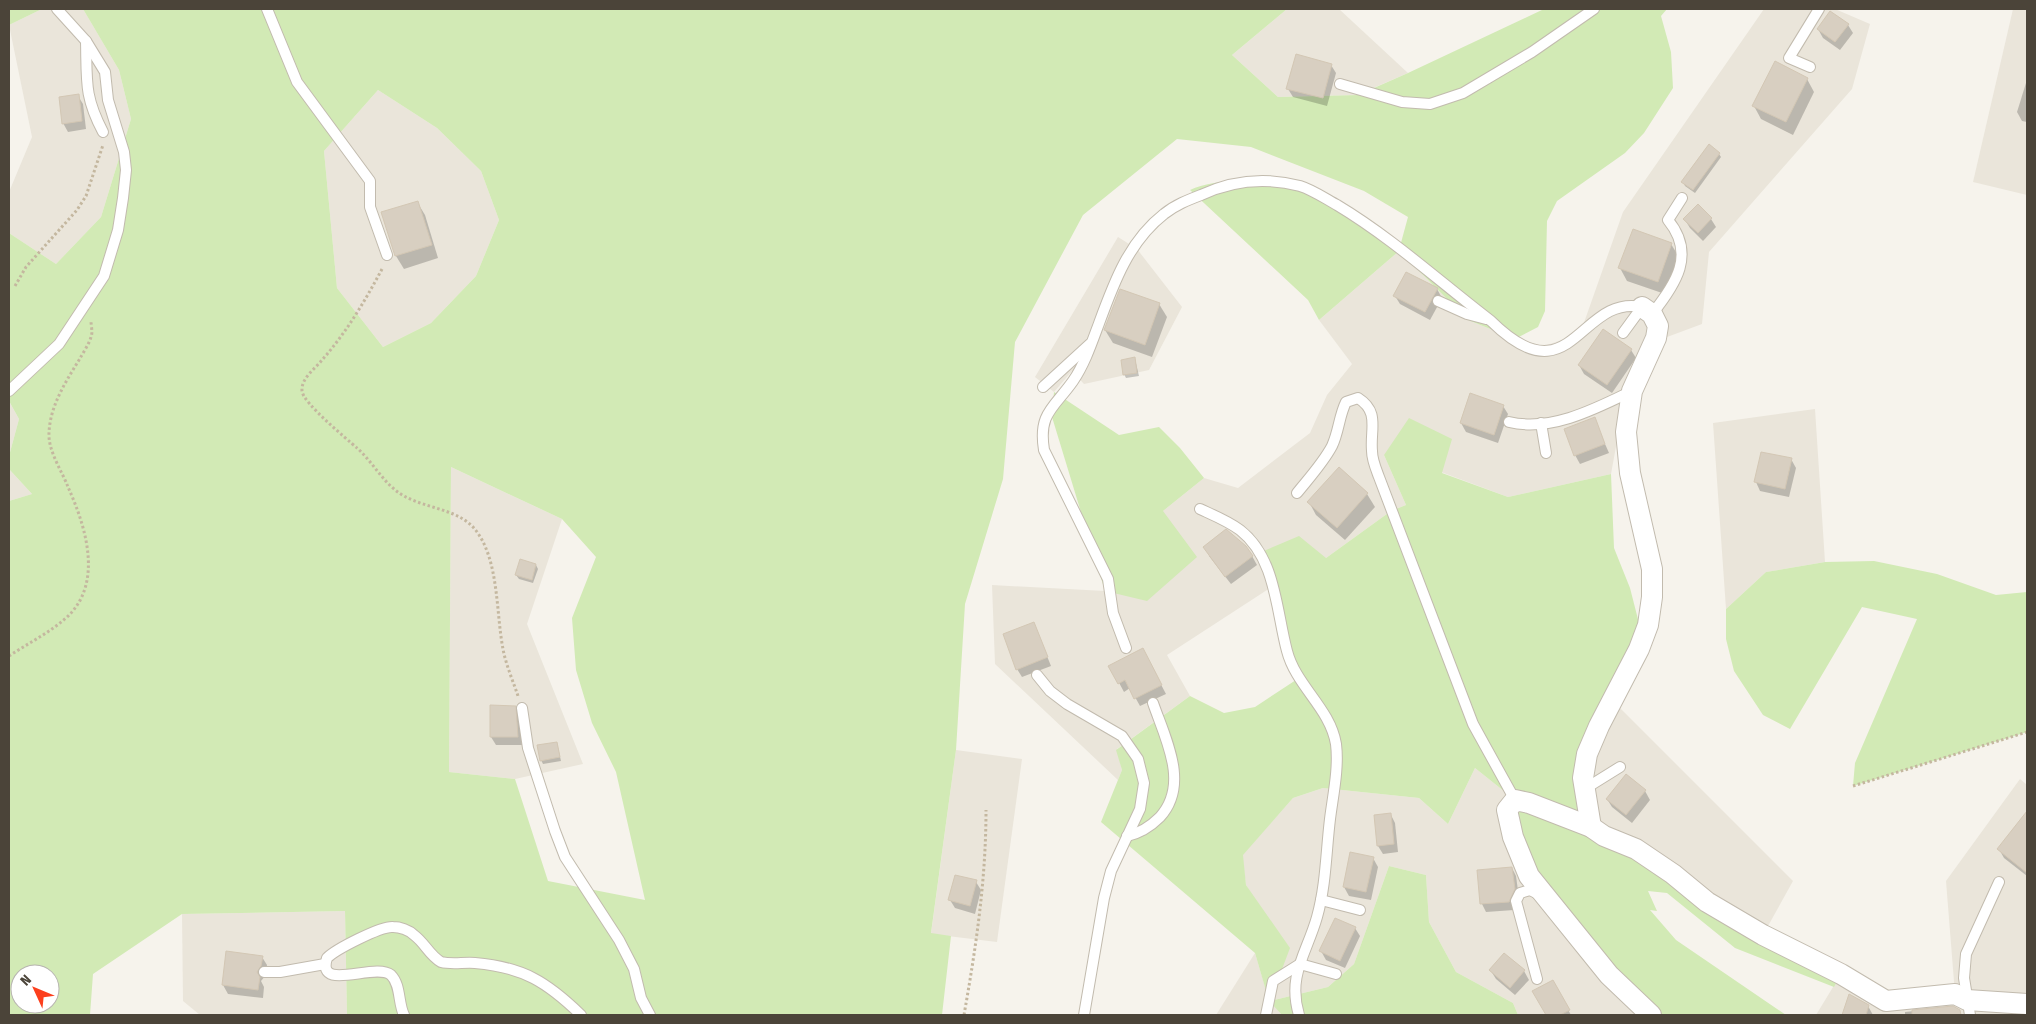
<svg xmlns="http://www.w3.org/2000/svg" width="2036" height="1024" font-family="'Fira Sans Condensed',sans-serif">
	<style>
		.residential { fill: #eae5da }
		.green { fill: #d2eab5; fill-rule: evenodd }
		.shadow { fill: #0003 }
		.building { fill: #d8cfc1; stroke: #d3c7b4 }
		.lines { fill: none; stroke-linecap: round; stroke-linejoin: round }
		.lane-casing { stroke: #c2bbae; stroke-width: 12 }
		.street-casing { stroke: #c2bbae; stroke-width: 22 }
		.path { stroke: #c4b79f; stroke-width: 3; stroke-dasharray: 2.5 2.5; stroke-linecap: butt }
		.lane { stroke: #fff; stroke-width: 10 }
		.street { stroke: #fff; stroke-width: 20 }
	</style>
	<rect width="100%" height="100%" fill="#f6f3ec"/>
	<g class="residential">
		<polygon points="42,9 83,9 119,70 131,119 101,217 56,264 9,233 9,192 32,137 9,25"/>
		<polygon points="1287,9 1339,9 1408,73 1357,95 1278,97 1232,55"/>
		<polygon points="1764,9 1835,9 1870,24 1852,89 1709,252 1702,324 1651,343 1617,441 1611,474 1508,497 1441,472 1384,455 1406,505 1391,511 1326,558 1273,586 1167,655 1190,696 1117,749 1122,770 1118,780 995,664 992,585 1105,591 1163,511 1204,478 1238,488 1310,433 1327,395 1352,364 1319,320 1399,251 1468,320 1515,339 1544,346 1580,334 1623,212"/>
		<polygon points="2013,9 2027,9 2027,195 1973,182"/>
		<polygon points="378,90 437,128 481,171 499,220 476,276 431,323 383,347 337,288 324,151"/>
		<polygon points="1118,237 1137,249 1182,307 1149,370 1084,384 1072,371 1054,392 1035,377"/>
		<polygon points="9,401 19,419 9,456"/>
		<polygon points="1815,409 1825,562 1766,572 1726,609 1713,423"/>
		<polygon points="451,467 562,519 527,624 583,764 515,779 449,772"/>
		<polygon points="9,469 32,494 9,501"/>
		<polygon points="1609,697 1793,881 1763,935 1591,827 1588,740"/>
		<polygon points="956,750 1022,759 997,942 931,934"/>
		<polygon points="1475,768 1515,800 1651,1015 1518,1015 1513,1003 1456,972 1429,922 1426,875 1389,866 1354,964 1328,987 1270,1001 1282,1015 1216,1015 1255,953 1269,1000 1262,912 1246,885 1242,855 1293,798 1323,788 1419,798 1448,824"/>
		<polygon points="2020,779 2027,785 2027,1015 1816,1015 1841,974 1886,1001 1955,994 1946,881"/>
		<polygon points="345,911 347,1015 200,1015 183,1001 182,914"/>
	</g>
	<g class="green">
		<polygon points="9,9 42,9 9,25"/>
		<path d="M83,9h1204l-55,46 46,42 80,-2 50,-22 136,-64h123l-6,7 10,36 2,36 -29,45 -19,20 -68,48 -10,20 -2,90 -7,16 -23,12 -47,-19 -69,-69 -80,69 -11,-20 -118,-110c39,-18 110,-7 147,16 21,13 41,29 62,44l9,-33 -44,-26 -113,-44 -74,-8 -94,76 -68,127 -12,137 -38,125 -9,146 -25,183 20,3 -9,79h-595l-2,-104 -163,3 -89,60 -3,41h-81v-514l23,-7 -23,-25v-13l10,-37 -10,-18v-168l47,31 45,-47 30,-98 -12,-49zM378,90l59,38 44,43 18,49 -23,56 -45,47 -48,24 -46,-59 -13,-137zM451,467l111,52 34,38 -24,61 4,52 16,53 24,49 29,128 -97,-19 -33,-102 -66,-7zM20,974h30v30h-30z"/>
		<polygon points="1054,392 1119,435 1159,427 1180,448 1204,478 1163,511 1197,557 1147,601 1105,591 1052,417"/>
		<polygon points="1409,418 1452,439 1442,473 1508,497 1611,474 1614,548 1630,588 1641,631 1588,740 1591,827 1841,974 1834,987 1735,948 1667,893 1648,891 1657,911 1650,910 1676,940 1786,1015 1651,1015 1529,876 1515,800 1475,768 1448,824 1419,798 1323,788 1293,798 1243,855 1246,885 1290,948 1270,1001 1328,987 1354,964 1389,866 1426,875 1429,922 1456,972 1513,1003 1518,1015 1282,1015 1269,1001 1255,953 1101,822 1122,770 1116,750 1190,696 1224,713 1255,707 1299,678 1259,553 1299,536 1326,558 1391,511 1406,505 1384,455"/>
		<polygon points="1874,561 1937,574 1996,595 2027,592 2027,732 1853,786 1855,763 1917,619 1862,607 1790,729 1763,715 1734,671 1726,639 1726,609 1766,572 1825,562"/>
	</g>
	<g class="shadow">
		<polygon points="1848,25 1853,33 1840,50 1823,38 1818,29"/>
		<polygon points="1331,65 1336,73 1327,106 1293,97 1288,89"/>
		<polygon points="1807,79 1814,92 1793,135 1761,119 1754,106"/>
		<polygon points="2026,83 2027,84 2027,122 2022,121 2017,112"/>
		<polygon points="78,96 83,104 86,129 68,132 63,123"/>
		<polygon points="1719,154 1721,157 1695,193 1685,186 1683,182"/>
		<polygon points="417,202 425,215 438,258 404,269 396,256 383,213"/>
		<polygon points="1698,206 1711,219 1716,227 1703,241 1690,228 1685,220"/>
		<polygon points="1671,244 1679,257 1665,294 1627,281 1620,268"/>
		<polygon points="1437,289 1442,298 1430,320 1400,304 1395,296"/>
		<polygon points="1159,304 1167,317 1152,357 1113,343 1105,330"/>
		<polygon points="1631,350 1636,358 1612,393 1584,374 1579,365"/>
		<polygon points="1135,359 1139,376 1126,378 1124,374"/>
		<polygon points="1503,406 1508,414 1498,443 1466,432 1461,423"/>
		<polygon points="1594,419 1609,453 1580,464 1575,455"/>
		<polygon points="1791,459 1796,468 1789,497 1760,491 1756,482"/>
		<polygon points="1367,494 1375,507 1345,540 1316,515 1309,502"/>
		<polygon points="1209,556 1252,556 1257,565 1231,584"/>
		<polygon points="536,565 538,569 533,583 519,579 516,575"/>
		<polygon points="1034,624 1051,666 1022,677 1017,669"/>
		<polygon points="1147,658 1166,694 1140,706 1130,688 1124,692 1110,666"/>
		<polygon points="515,707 520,715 522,745 496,745 491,737"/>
		<polygon points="557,743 561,761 543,764 541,760"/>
		<polygon points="1626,776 1645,791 1650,800 1632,823 1612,807 1607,799"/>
		<polygon points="1391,815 1395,823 1398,852 1383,854 1378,846"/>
		<polygon points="2022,820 2027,824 2027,876 2004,858 1999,849"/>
		<polygon points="1373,858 1378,867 1371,900 1349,896 1344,887"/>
		<polygon points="1512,868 1516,876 1519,898 1514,910 1486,912 1482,904"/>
		<polygon points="976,882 981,890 975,914 955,908 950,900"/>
		<polygon points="1355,928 1360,936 1345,968 1326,960 1321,951"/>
		<polygon points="227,952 262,957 267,965 266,975 261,981 264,987 263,998 228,994 223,985"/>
		<polygon points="1491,971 1524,971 1529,980 1515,995 1496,979"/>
		<polygon points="1552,981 1571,1015 1547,1015 1534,991"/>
		<polygon points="1850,996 1868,1006 1873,1015 1844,1015"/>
		<polygon points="1953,1007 1962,1015 1905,1015 1905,1012"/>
	</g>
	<g class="building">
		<polygon points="1830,11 1849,24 1835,42 1817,29"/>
		<polygon points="1296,54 1332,64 1323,98 1286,89"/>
		<polygon points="1775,61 1808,78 1786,122 1752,106"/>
		<polygon points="79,94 82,121 62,124 59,97"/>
		<polygon points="1709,144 1720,153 1693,190 1681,182"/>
		<polygon points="418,201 432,245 395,256 381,212"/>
		<polygon points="1698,204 1712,218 1698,233 1683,219"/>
		<polygon points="1633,229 1672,243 1658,282 1618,268"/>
		<polygon points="1406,272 1438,288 1425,312 1393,296"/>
		<polygon points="1120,289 1160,303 1145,345 1104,330"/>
		<polygon points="1603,329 1632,349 1607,385 1578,365"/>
		<polygon points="1135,357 1137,373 1123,375 1121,360"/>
		<polygon points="1470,393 1504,405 1494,435 1460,423"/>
		<polygon points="1595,417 1605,444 1574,456 1564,429"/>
		<polygon points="1761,452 1792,458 1785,489 1754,482"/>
		<polygon points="1339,467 1368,493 1337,528 1307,502"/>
		<polygon points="1226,529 1246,546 1253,556 1225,577 1203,547"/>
		<polygon points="520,559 536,564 532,580 515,575"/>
		<polygon points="1034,622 1048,657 1016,670 1003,634"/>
		<polygon points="1143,648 1162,685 1134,699 1125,680 1118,684 1108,666"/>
		<polygon points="490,705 516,706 518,737 490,737"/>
		<polygon points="557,742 560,757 540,761 537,745"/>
		<polygon points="1626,774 1646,790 1626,815 1606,799"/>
		<polygon points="2027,811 2027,873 1997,849"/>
		<polygon points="1391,813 1394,844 1377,846 1374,815"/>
		<polygon points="1350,852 1374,857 1366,892 1343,887"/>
		<polygon points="1512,867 1515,889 1509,902 1480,904 1477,870"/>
		<polygon points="955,875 977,880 970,906 948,900"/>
		<polygon points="1335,918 1356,927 1340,961 1319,951"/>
		<polygon points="226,951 263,956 261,966 257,972 260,977 258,990 222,985"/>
		<polygon points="1504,953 1525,970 1510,988 1489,970"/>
		<polygon points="1553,980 1570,1010 1560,1015 1546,1015 1532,991"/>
		<polygon points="1849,994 1869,1005 1866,1015 1842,1015"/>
		<polygon points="1953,1006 1960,1010 1961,1015 1912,1015 1912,1010"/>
	</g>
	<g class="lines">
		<defs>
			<g id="lane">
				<polyline points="267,9 297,82 370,181 370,207 387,255"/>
				<path d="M86,41c1,40 -2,55 17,91"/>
				<polyline points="1810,67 1789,58 1819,9"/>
				<polyline points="1340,84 1402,102 1430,104 1463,93 1532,52 1594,9"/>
				<polyline points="1438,301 1467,314 1486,319"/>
				<path d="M1652,314c24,-30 44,-60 16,-94l14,-22"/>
				<polyline points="1043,387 1090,344"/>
				<polyline points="9,391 59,344 104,276 118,230 123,198 126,170 124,152 108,100 105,72 86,41 57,9"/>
				<path d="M1509,422c42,10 86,-13 123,-31"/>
				<polyline points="1541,423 1546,453"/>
				<path d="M1297,493c12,-15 26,-30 35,-47 7,-15 7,-30 14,-44l12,-4c22,14 12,31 14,53 0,9 4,18 7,26l94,247 42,76"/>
				<path d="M1200,509c13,6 28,12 40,21 36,28 36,80 47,121 9,35 43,57 49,93 3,24 -3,51 -6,75 -4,33 -4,66 -13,98 -10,36 -30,58 -18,98"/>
				<path d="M1126,648l-13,-35 -5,-34 -64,-129c-6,-37 10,-42 29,-69 11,-16 18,-36 25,-55 15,-41 30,-84 66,-112 11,-9 24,-14 37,-19 32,-15 65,-18 99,-9 13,4 26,13 37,19 55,33 103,77 154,116 81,80 88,-27 151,-14l-19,26"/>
				<polyline points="1037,675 1050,691 1067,704 1122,736 1138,759 1144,783 1140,809 1111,871 1104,898 1084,1015"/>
				<polyline points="522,708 528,748 555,831 565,857 619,940 634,969 641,998 650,1015"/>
				<polyline points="1583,790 1620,767"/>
				<path d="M1127,836c14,-3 23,-9 33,-19 30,-33 5,-79 -7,-114"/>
				<polyline points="1321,900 1360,910"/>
				<polyline points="264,972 280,972 325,964"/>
				<polyline points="1537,979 1516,901 1520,893 1530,890 1540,895"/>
				<path d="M404,1015c-6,-12 -3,-30 -13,-40 -16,-13 -75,18 -64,-17 9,-9 54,-32 66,-31 7,0 16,3 21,8 11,8 15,20 27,27 12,3 22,0 34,1 48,4 72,19 106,52"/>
				<polyline points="1266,1015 1273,981 1300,964 1336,974"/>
				<polyline points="1970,1015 1964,978 1966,954 1999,882"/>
			</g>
			<g id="street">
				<polyline points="1591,827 1583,778 1587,754 1599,726 1639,649 1648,625 1652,597 1652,569 1630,473 1626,432 1632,391 1656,338 1658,326 1652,314 1642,307"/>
				<polyline points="1651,1015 1609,975 1529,876 1513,837 1507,810 1515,800 1529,803 1591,827 1604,836 1636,849 1673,874 1707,902 1763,935 1841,974 1886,1001 1955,994 1967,1000 2027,1004"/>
			</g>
		</defs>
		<use href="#lane" class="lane-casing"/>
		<use href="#street" class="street-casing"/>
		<g class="path">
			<path d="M382,269c-17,32 -36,64 -60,91 -7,9 -21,18 -20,31 1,12 45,48 55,57 17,15 27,37 47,48 23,13 57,13 73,36 22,30 19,81 26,117 3,16 10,32 15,47"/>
			<polyline points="15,286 26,267 77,210 86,196 103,145"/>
			<path d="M9,656c18,-12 40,-23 57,-38 38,-34 20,-91 2,-131 -6,-16 -20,-36 -19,-54 1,-27 16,-50 30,-73 4,-7 10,-16 12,-23 2,-5 0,-11 0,-16"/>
			<polyline points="1853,786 2027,732"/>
			<path d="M964,1015c12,-68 22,-135 22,-205"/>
		</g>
		<use href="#lane" class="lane"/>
		<use href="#street" class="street"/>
	</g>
	<rect width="2036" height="1024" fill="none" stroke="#4b4439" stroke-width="20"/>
	<g transform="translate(35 989) rotate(314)"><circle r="24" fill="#ffffff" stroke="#b7b4b0"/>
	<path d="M0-4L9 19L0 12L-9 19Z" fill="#fc3f1d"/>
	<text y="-8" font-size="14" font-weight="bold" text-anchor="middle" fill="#4b4439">N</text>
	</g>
</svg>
